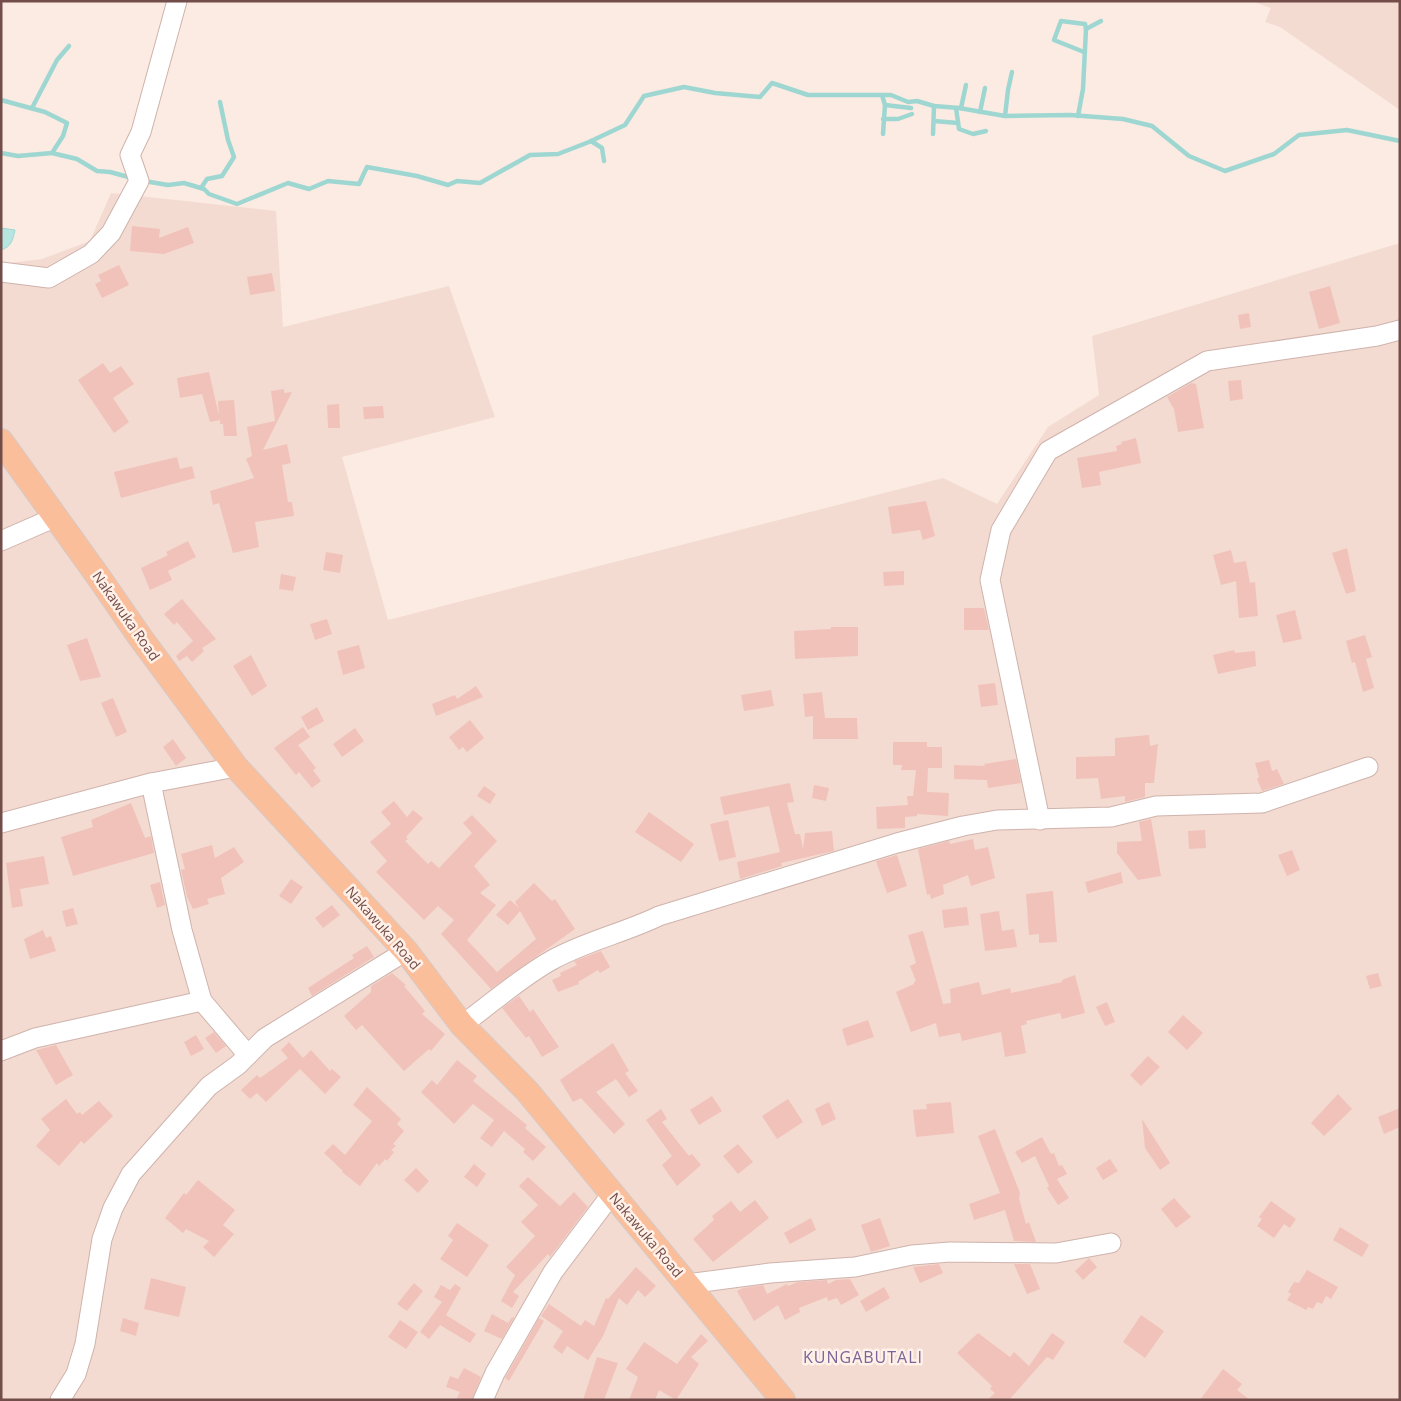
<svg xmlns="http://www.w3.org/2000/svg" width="1401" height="1401" font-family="'Open Sans',sans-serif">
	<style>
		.residential { fill: #f3dbd1 }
		.water { fill: #b7e5e0; stroke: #9ed7d1 }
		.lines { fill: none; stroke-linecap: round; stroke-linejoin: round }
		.stream { stroke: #9ed7d1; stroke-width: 4.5 }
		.building { fill: #f1c2ba }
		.minor-casing { stroke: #cfb3ac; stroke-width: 21 }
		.major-casing { stroke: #d5cac8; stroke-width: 26 }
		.minor { stroke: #fff; stroke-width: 19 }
		.major { stroke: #fabe9b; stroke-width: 24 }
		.labels { text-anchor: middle; stroke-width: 5; stroke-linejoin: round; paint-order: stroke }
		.street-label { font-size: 14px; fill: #734d49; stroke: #fff0e8 }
		.quarter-label { font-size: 16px; letter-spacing: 1px; fill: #796597; stroke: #fff0e8 }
	</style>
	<rect width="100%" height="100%" fill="#fcebe2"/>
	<g class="residential">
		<polygon points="1251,1 1400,1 1400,110 1280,27 1265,22 1271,8"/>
		<polygon points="111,193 276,211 283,327 449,286 495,417 342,457 388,620 943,478 997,504 1048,427 1099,395 1092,336 1400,243 1400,1400 1,1400 1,264 42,259 90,241"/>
	</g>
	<path class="water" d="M1,228l14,2c-2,10 -4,17 -14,20z"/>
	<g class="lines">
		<g class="stream">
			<polyline points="1084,52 1054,40 1061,21 1085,24 1086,29"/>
			<polyline points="882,95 885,105 883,134"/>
			<polyline points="1,100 45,112 67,123 63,136 52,153 77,159 97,171 110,172 132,178"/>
			<polyline points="885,105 911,108"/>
			<polyline points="32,108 57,60 69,46"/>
			<polyline points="956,108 959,129 973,134 986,131"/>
			<polyline points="961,108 966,85"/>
			<polyline points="980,112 985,88"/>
			<polyline points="1005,116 1008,90 1012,72"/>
			<polyline points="1078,116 1083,89 1086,29 1101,21"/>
			<polyline points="883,119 898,119 912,114"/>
			<polyline points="934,121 958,123"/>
			<polyline points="933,134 934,106"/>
			<polyline points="591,141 602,148 604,161"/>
			<polyline points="1,153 18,156 52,153"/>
			<polyline points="144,181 168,185 184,183 204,189 209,194 237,204 288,183 309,189 328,181 359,184 367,167 417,176 448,185 457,181 480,183 530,155 558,154 589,142 625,125 644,96 684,87 715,93 760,97 772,83 808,95 891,95 908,102 917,101 934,106 959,108 1005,116 1070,115 1123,119 1152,126 1189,156 1225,171 1274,154 1299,135 1347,130 1400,141"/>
			<polyline points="201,188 207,179 222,176 234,157 228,140 220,102"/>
		</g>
	</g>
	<g class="building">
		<polygon points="132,226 160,229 159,238 188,227 194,243 164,254 130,251"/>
		<polygon points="119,265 129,285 102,298 95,284 101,281 98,275"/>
		<polygon points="272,273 275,291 250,295 247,277"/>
		<polygon points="1330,286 1340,323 1319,329 1309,292"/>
		<polygon points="1249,313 1251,327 1240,329 1238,315"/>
		<polygon points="103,363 110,373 121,366 134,384 113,398 129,422 114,433 78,380"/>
		<polygon points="209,372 219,416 218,401 234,400 237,436 224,436 223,424 220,424 220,420 210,422 202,394 180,398 177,378"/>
		<polygon points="1241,380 1243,399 1230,401 1228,381"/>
		<polygon points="1191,383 1196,384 1204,428 1178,432 1174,409 1167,397"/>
		<polygon points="284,389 284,393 292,392 263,450 287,444 291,463 282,465 288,502 292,502 294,516 255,522 259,547 233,553 219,503 213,505 210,491 254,478 246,459 252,456 247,427 275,421 271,391"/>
		<polygon points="339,404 340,428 328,428 327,405"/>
		<polygon points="383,406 384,418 364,419 363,407"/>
		<polygon points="1136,438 1141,463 1099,472 1101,485 1082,488 1077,458 1117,451 1116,446 1122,444 1121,442"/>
		<polygon points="177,457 180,469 192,466 195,478 121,498 114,472"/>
		<polygon points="926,501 935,536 923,540 920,530 892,534 888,507"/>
		<polygon points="188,541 196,557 168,571 172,580 150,590 141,568 168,555 166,552"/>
		<polygon points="1347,548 1356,591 1346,594 1332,553"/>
		<polygon points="1231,550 1234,563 1246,561 1250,583 1255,582 1258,616 1239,618 1236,581 1221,585 1213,555"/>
		<polygon points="326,552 343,555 340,573 323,570"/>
		<polygon points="904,571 904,585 884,586 883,572"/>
		<polygon points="281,574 296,577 293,591 279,589"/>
		<polygon points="182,599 216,639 202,648 204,651 192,662 187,656 179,661 176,656 193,641 177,622 174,625 164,614"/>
		<polygon points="964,608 984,608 989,630 964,630"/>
		<polygon points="1295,610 1302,639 1283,643 1276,615"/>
		<polygon points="327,619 332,634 315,640 310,624"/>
		<polygon points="831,627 858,627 858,656 795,659 794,631 831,629"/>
		<polygon points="1365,635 1372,657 1366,659 1374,688 1363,692 1355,662 1352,663 1346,641"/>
		<polygon points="87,638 101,677 80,681 67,645"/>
		<polygon points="359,645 365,668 343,675 337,651"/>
		<polygon points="1234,650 1235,653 1255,651 1256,666 1218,674 1213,655"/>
		<polygon points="251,655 267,686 252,696 233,666"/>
		<polygon points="995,683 998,705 981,707 978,685"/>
		<polygon points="476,686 483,697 436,716 432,704 455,695 457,699"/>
		<polygon points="771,690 774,706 744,711 741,695"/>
		<polygon points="822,692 825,718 857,718 858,739 813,739 813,716 805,717 803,694"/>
		<polygon points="113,698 127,732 116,737 101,703"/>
		<polygon points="317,707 324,721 308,730 301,717"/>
		<polygon points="470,720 484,738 467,752 463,747 459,750 449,737"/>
		<polygon points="303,727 310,737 298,745 316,768 313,770 321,781 312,788 299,772 296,775 274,748"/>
		<polygon points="355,728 364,741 342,757 333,744"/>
		<polygon points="1149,735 1150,746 1158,744 1154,783 1145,783 1145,797 1125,802 1125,796 1101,799 1098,778 1076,779 1076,757 1115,756 1115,738"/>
		<polygon points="173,739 186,758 176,766 163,747"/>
		<polygon points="893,742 927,742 927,747 942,747 942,768 928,768 927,792 949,793 948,816 917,814 917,816 905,817 905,828 877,829 876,807 908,805 907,796 913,796 916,770 901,770 902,765 893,765"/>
		<polygon points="1016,759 1021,783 988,788 987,780 954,779 954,765 985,766 984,764"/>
		<polygon points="1269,760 1272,771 1277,769 1284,784 1262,791 1257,779 1259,777 1255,763"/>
		<polygon points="790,783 794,802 787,803 795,834 800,834 803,849 805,833 832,831 834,851 781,863 782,866 740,879 737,862 780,852 769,806 724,815 720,797"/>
		<polygon points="814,785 829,788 826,801 812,798"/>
		<polygon points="484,786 496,794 490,804 477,796"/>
		<polygon points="394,801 407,817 413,810 423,818 406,837 408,839 405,841 428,864 431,861 439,868 472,833 463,823 472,815 497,841 474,866 490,885 480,893 496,905 467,940 497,972 536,939 520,911 508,925 496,915 510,900 519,908 515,902 534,883 552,901 555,899 575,929 491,989 441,934 454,920 438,906 424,920 376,872 387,861 370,842 391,824 381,812"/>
		<polygon points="131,803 145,838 151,836 154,853 73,876 61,837 93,827 91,820"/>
		<polygon points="649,812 694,844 681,862 635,832"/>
		<polygon points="1151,819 1161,876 1138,880 1117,853 1117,842 1142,841 1139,822"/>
		<polygon points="728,820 736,857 719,861 710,824"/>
		<polygon points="1205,830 1206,848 1189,849 1188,831"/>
		<polygon points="973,839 975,850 988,847 995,878 971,886 968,875 943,885 944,894 931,899 930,894 927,895 918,849 949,841 950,844"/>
		<polygon points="212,845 215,858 234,847 244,862 221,878 225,894 207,899 209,904 193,909 187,897 181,870 185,869 181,854"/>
		<polygon points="1292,850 1300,870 1287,876 1278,855"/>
		<polygon points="897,855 907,886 887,893 876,861"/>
		<polygon points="44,856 49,884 20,889 23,906 12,908 6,863"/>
		<polygon points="1121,872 1123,883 1088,893 1085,882"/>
		<polygon points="291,879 303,887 291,904 279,896"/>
		<polygon points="160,882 165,905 157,908 150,885"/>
		<polygon points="1053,891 1057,942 1039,943 1039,934 1029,935 1026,894"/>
		<polygon points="332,905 340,915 323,928 315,918"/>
		<polygon points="967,907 969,925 944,928 942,910"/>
		<polygon points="73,908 78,924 66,927 62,911"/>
		<polygon points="999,911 1002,931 1014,929 1017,947 985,951 980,914"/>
		<polygon points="43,930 46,938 51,936 56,951 30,959 24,939"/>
		<polygon points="923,931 943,1004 951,1003 950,989 979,982 982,995 1010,988 1011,993 1062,982 1062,980 1075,975 1085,1013 1062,1019 1060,1013 1026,1021 1027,1024 1021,1026 1026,1053 1005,1057 1001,1032 962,1041 960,1033 939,1037 936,1023 911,1032 896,992 914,984 914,982 916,981 910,966 916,963 908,935"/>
		<polygon points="367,946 374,957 312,996 308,988 354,958 352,955"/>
		<polygon points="601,951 610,967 600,973 598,970 578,982 579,984 558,992 552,980 561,976 560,973 577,965 574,961"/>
		<polygon points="392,973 406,985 404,986 425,1011 422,1014 445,1034 431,1051 429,1049 404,1071 362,1025 356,1030 344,1016 371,992 371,986"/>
		<polygon points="1378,973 1382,986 1370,989 1366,976"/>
		<polygon points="519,996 530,1012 533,1009 559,1047 542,1057 529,1036 526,1038 502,1008"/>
		<polygon points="1107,1002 1115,1022 1105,1026 1096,1007"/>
		<polygon points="1183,1015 1203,1033 1187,1050 1168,1032"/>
		<polygon points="868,1020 874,1037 847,1046 842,1029"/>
		<polygon points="214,1032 226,1046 216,1053 205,1038"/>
		<polygon points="196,1035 204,1049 191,1056 184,1042"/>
		<polygon points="289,1042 303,1058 311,1050 330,1071 332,1069 341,1077 325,1094 300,1069 266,1102 257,1093 250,1099 241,1090 257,1075 260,1078 288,1058 281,1050"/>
		<polygon points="613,1043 629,1071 625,1073 638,1091 629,1097 616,1079 596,1092 625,1124 614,1134 581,1098 573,1102 560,1080"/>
		<polygon points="56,1045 73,1075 56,1085 36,1050"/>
		<polygon points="1148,1056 1160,1067 1141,1086 1130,1075"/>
		<polygon points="457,1060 477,1076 473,1081 527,1125 525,1128 546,1147 533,1161 523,1152 525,1149 504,1131 492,1147 480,1138 494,1120 473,1104 454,1124 421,1092 432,1080 437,1085"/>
		<polygon points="367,1087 401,1119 397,1124 404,1131 393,1144 396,1146 391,1150 394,1152 387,1161 385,1159 379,1166 377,1163 360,1186 342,1172 343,1171 324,1153 333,1144 345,1155 372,1121 353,1105"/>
		<polygon points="1338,1094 1352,1109 1324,1136 1311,1123"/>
		<polygon points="712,1096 722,1111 699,1125 690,1110"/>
		<polygon points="66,1099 77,1114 80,1112 82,1115 99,1101 113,1116 84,1144 81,1141 59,1166 36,1146 50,1130 41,1119"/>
		<polygon points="788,1099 803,1122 777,1139 762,1116"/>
		<polygon points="829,1102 836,1119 822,1126 815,1109"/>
		<polygon points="951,1102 954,1133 916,1137 913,1110 927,1109 926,1104"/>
		<polygon points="1400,1108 1400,1127 1384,1134 1378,1117"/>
		<polygon points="661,1109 667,1119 662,1122 689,1156 692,1154 701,1165 677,1186 662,1165 672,1156 646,1120"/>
		<polygon points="1142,1119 1170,1163 1160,1170 1145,1148"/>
		<polygon points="995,1129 1020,1193 1019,1198 1026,1224 1029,1222 1036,1242 1014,1241 1005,1210 974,1220 969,1204 1000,1193 978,1136"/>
		<polygon points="1042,1137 1051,1154 1054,1153 1059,1166 1062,1165 1067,1174 1057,1179 1069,1198 1058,1205 1047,1188 1049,1186 1035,1156 1022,1163 1015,1152"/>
		<polygon points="738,1144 753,1162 738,1174 723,1156"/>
		<polygon points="1110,1159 1118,1171 1103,1180 1096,1168"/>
		<polygon points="474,1164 486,1174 477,1187 464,1177"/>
		<polygon points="416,1168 429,1181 418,1193 404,1180"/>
		<polygon points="528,1177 560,1206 574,1192 588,1207 550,1257 548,1254 513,1292 519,1296 512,1308 501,1301 515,1275 506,1267 535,1236 521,1222 538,1205 519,1186"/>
		<polygon points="198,1180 235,1210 223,1225 234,1234 214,1257 203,1247 209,1241 186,1229 183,1233 165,1218 184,1193 186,1195"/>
		<polygon points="1174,1198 1191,1217 1176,1228 1161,1209"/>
		<polygon points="755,1200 769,1218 713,1262 693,1239 714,1220 712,1216 731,1201 740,1212"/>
		<polygon points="1271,1201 1296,1219 1290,1228 1284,1224 1274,1238 1257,1226 1262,1219 1259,1217"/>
		<polygon points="811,1218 816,1230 790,1244 784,1233"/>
		<polygon points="880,1218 890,1246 871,1252 861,1225"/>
		<polygon points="457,1223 489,1245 467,1277 440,1259 453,1240 448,1236"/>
		<polygon points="1340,1227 1369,1245 1362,1257 1333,1240"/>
		<polygon points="1089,1258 1097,1267 1083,1280 1075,1271"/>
		<polygon points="939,1264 943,1273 920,1283 913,1267"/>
		<polygon points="1014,1264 1030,1264 1040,1289 1027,1294"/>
		<polygon points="636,1267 656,1286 645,1297 638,1290 627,1305 619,1298 603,1336 588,1360 567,1346 562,1354 553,1347 563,1331 541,1316 549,1304 581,1326 585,1320 594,1326 606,1298 608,1299"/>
		<polygon points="1307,1270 1338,1287 1331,1299 1326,1296 1322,1304 1317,1302 1313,1309 1308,1307 1306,1310 1287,1300 1291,1294 1288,1292 1294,1282 1299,1283"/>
		<polygon points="151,1278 186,1287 179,1317 144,1309"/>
		<polygon points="850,1279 859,1295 841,1305 837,1298 828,1301 827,1297 799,1308 800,1312 785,1320 778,1305 754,1321 737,1291 743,1288 763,1285 767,1294 787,1284 788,1286 798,1282 827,1280 828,1284 836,1280"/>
		<polygon points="414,1283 423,1291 407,1311 397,1304"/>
		<polygon points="455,1284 461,1288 446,1315 476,1334 470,1343 440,1325 429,1339 420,1332 442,1302 434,1297 441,1285 450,1290"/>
		<polygon points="884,1287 890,1298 866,1312 860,1301"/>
		<polygon points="492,1314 508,1323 512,1317 514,1318 502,1339 484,1331"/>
		<polygon points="1141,1315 1164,1331 1145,1358 1123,1342"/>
		<polygon points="123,1318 139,1323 136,1336 120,1331"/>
		<polygon points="539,1318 544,1321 509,1381 505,1378"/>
		<polygon points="400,1320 418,1332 406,1349 388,1337"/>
		<polygon points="978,1333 1010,1357 1014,1352 1029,1366 1052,1333 1065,1342 1053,1360 1047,1357 1009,1400 987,1400 995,1393 990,1389 992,1386 957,1353"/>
		<polygon points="701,1334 708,1341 691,1357 699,1364 676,1400 659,1390 655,1400 629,1400 638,1377 626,1369 644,1342 677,1364"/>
		<polygon points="597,1357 618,1363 604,1400 583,1400"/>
		<polygon points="464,1368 481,1377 472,1400 456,1400 460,1392 446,1387 450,1376 458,1379"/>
		<polygon points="1223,1369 1242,1384 1237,1390 1250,1400 1200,1400"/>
	</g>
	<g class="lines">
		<defs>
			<g id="minor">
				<polyline points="1,272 49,278 91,254 111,233 139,181 130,155 141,132 177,1"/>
				<polyline points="1,541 56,517"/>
				<polyline points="151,783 182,930 202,1001 248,1055"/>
				<polyline points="1040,820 990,580 1001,530 1048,451 1207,361 1377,336 1400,330"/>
				<polyline points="1,823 151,783 236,767"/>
				<path d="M462,1025c29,-21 59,-48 90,-65 34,-19 72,-27 107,-44l238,-73 66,-17 34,-6 114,-3 45,-11 106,-3 106,-36"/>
				<polyline points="1,1051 35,1038 202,1001"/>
				<polyline points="687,1284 770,1273 855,1267 912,1255 950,1252 1056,1253 1111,1243"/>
				<polyline points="60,1400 76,1374 85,1344 102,1239 113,1208 131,1174 209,1086 238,1065 265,1038 406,951"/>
				<polyline points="483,1400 495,1373 553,1272 611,1195"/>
			</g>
			<polyline id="major" points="1,441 100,579 140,637 236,767 406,951 462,1025 527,1091 783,1400"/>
		</defs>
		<use href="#minor" class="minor-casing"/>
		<use href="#major" class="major-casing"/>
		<use href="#minor" class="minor"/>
		<use href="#major" class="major"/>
	</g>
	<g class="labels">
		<g class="street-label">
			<text transform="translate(126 616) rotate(55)" y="5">Nakawuka Road</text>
			<text transform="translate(383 928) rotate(49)" y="5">Nakawuka Road</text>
			<text transform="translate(646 1235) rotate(50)" y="5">Nakawuka Road</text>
		</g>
		<g class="quarter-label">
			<text x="863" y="1363">KUNGABUTALI</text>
		</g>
	</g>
	<rect width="1401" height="1401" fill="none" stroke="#734d49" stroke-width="5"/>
</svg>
